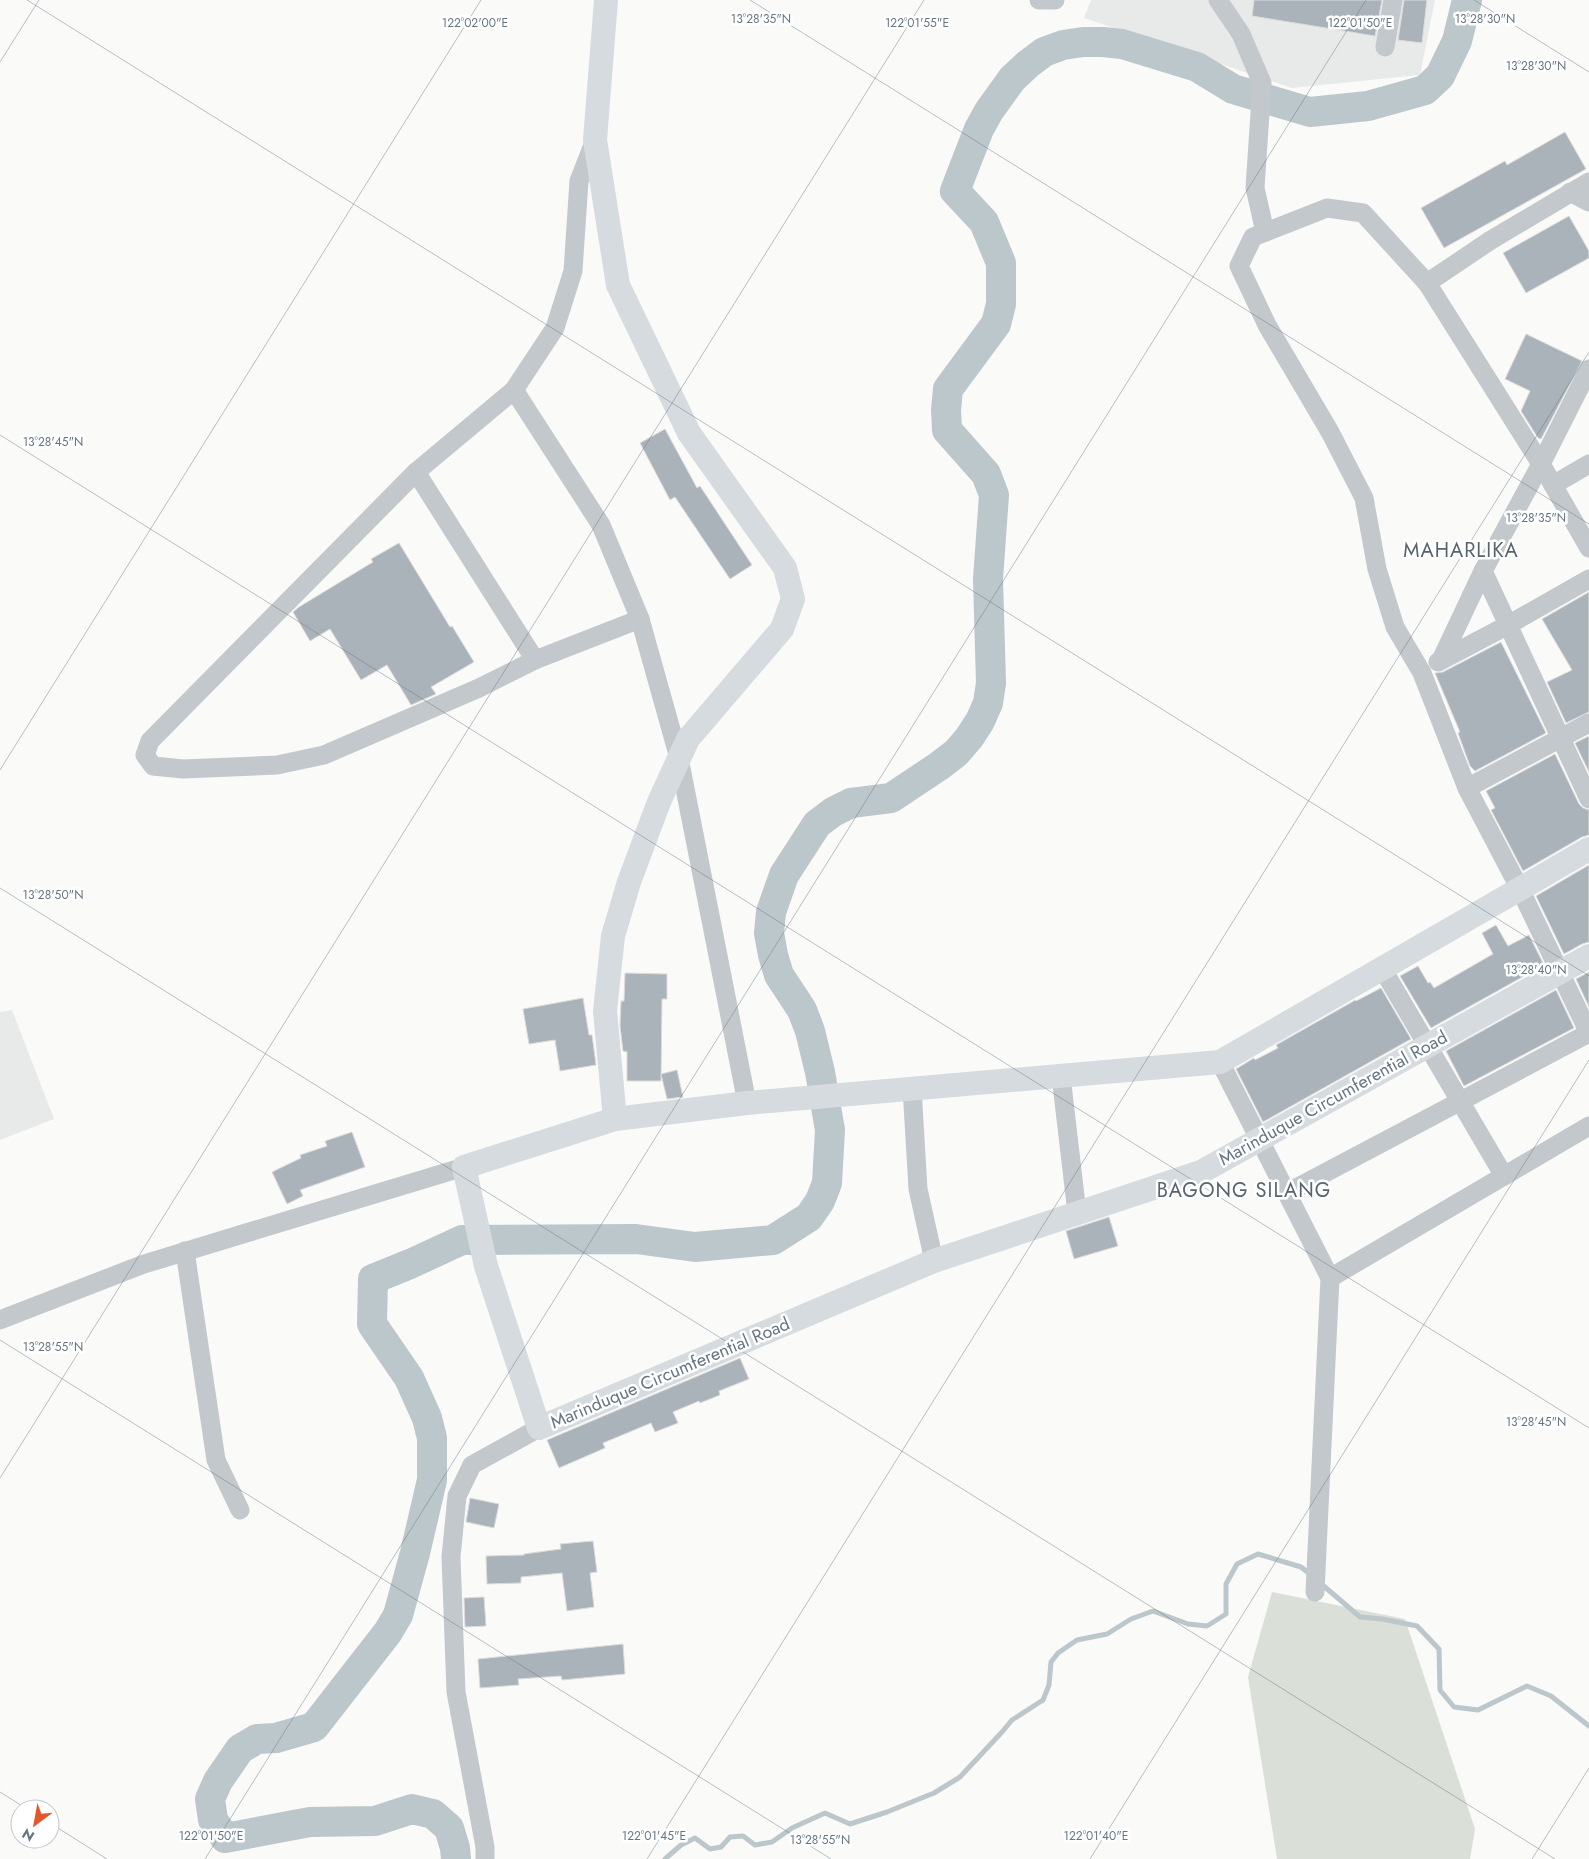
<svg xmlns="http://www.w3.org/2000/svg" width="1589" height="1859" font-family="Jost,sans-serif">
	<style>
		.built { fill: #e8e9e9 }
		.green { fill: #dadfd7 }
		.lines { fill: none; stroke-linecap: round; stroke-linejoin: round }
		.stream { stroke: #bbc7cb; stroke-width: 5 }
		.river { stroke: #bbc7cb; stroke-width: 30 }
		.building { fill: #aab3b9; stroke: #dcdcda }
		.minor { stroke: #c3c8cc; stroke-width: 19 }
		.major { stroke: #d6dbdf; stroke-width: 24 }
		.ticks { fill: none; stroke: #657683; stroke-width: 1; stroke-opacity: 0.45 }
		.labels { text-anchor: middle; stroke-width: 5; stroke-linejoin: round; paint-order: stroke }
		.street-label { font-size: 18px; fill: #657683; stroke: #fff }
		.quarter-label { font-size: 20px; letter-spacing: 1px; fill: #57646e; stroke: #fff }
		.ticks-label { font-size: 12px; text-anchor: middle; fill: #657683; stroke: #fff; stroke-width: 5; stroke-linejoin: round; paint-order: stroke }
	</style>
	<rect width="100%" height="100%" fill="#fafaf8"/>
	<g class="built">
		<polygon points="1091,0 1435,0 1420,75 1292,88 1084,18"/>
		<polygon points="12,1010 54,1119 0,1140 0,1012"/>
	</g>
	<polygon class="green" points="1272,1592 1405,1619 1475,1829 1470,1859 1277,1859 1248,1677"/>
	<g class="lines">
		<g class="stream">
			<polyline points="1319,1582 1360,1617 1382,1619 1417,1626 1439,1649 1440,1690 1454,1707 1478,1710 1527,1686 1551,1696 1589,1726"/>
			<polyline points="665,1859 681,1845 695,1838 710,1849 721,1847 730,1837 743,1836 755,1845 772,1842 792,1828 825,1813 850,1824 887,1812 934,1793 960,1777 1002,1732 1012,1720 1043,1700 1049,1685 1051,1662 1058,1653 1077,1640 1107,1634 1131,1619 1153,1611 1188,1624 1207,1626 1226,1614 1226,1584 1237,1564 1258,1554 1301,1567 1311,1575"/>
		</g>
		<polyline class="river" points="456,1859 455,1848 449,1828 433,1814 412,1809 375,1821 310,1822 225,1838 213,1820 210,1799 218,1781 240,1749 257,1739 276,1738 314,1727 388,1632 398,1615 415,1553 432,1480 432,1438 427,1418 409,1378 372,1324 373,1279 410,1264 462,1240 636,1239 695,1247 773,1240 809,1217 820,1201 827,1183 830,1130 820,1072 810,1031 802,1010 779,975 773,955 769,933 771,912 784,875 817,824 833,812 851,803 891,798 939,766 956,753 969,738 980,721 988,703 991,683 988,579 994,495 986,474 947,430 946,410 948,389 996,324 1001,304 1001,263 984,222 955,191 979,129 989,111 1012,79 1028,64 1044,52 1063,45 1083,42 1103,42 1122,44 1197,67 1233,89 1310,112 1368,106 1425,90 1440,76 1457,41 1467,0"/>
	</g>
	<g class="building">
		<polygon points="1254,0 1382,0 1375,36 1252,16"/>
		<polygon points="1404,0 1427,0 1422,43 1398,40"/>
		<polygon points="1565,132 1586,169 1444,248 1421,208 1505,161 1507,165"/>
		<polygon points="1569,216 1589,251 1589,258 1526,293 1503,253"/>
		<polygon points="1526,334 1582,361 1541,439 1538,438 1521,411 1530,391 1505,379"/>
		<polygon points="665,429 697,488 700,486 752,565 730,579 675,497 670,500 640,443"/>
		<polygon points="399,543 450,627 452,626 474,662 431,687 436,694 411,705 387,665 361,680 330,629 310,641 293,612 299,607 373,562 371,559"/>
		<polygon points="1589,592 1589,712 1566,723 1547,682 1572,670 1542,619"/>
		<polygon points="1501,642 1546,733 1475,771 1470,766 1458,733 1460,732 1435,673 1443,672"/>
		<polygon points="1589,736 1589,772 1575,743"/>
		<polygon points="1555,754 1579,804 1583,808 1589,810 1589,835 1582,837 1523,871 1491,810 1495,808 1486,791"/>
		<polygon points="1589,865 1589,942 1582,944 1564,954 1536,896"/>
		<polygon points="1496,925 1508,946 1529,935 1544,965 1431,1028 1400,976 1418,966 1428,983 1430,982 1434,988 1493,954 1482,933"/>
		<polygon points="1589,972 1589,1007 1576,979"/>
		<polygon points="625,973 667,974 667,999 662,999 661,1081 627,1081 627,1052 623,1051 620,1026 621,1001 624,1001"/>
		<polygon points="1381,988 1411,1039 1263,1122 1236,1069 1254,1058 1255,1060 1278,1048 1276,1045 1352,1002 1355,1000 1356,1001"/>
		<polygon points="1556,990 1574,1028 1464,1086 1446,1051"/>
		<polygon points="583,998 589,1035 592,1035 596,1065 560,1071 555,1040 529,1044 523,1009"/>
		<polygon points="677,1070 683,1097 667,1099 661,1074"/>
		<polygon points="352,1132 365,1167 300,1190 303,1196 287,1204 272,1172 301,1158 300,1155 327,1146 325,1141"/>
		<polygon points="1109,1217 1118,1246 1074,1259 1066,1231"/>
		<polygon points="740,1358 749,1379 719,1391 720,1395 700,1403 699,1401 673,1412 678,1423 655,1432 651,1423 603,1443 605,1448 559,1468 547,1440"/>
		<polygon points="470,1498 499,1504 494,1528 466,1522"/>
		<polygon points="593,1541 597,1572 590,1573 594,1607 567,1611 562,1573 521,1577 521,1583 487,1584 486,1556 524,1555 524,1554 561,1549 560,1544"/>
		<polygon points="484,1597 486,1626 465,1627 464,1598"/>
		<polygon points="623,1644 625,1674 562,1680 561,1676 518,1679 519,1685 480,1688 478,1659"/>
	</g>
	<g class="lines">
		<g class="minor">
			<polyline points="1039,0 1055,0"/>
			<polyline points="1218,0 1241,34 1262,83 1255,188 1265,232"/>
			<polyline points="1385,47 1393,0"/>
			<polyline points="595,140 579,181 573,271 555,328 514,390 416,472 150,741 145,755 153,766 183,769 277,765 324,755 479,688 535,660 640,619 679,758 747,1103"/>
			<polyline points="1570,192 1589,202"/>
			<polyline points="1427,283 1491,240 1589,182"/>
			<polyline points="514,390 601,525 640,619"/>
			<polyline points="416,472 535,660"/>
			<polyline points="1553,485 1589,464"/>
			<polyline points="1589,548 1541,464 1427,283 1363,213 1327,208 1253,237 1239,266 1267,325 1330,432 1364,498 1377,569 1395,627 1422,673 1467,788 1520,889 1589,1033"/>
			<polyline points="1483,571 1589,799"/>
			<polyline points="1441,660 1483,571 1541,464 1589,369"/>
			<polyline points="1438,662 1508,625 1589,579"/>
			<polyline points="1467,788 1589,723"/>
			<polyline points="1382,968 1504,1176"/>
			<polyline points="1220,1062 1330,1278 1315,1592"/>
			<polyline points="1061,1076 1077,1213"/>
			<polyline points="912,1088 918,1189 934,1261"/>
			<polyline points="1287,1193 1589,1033"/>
			<polyline points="185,1251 216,1460 240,1510"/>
			<polyline points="1330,1278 1589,1126"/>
			<polyline points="0,1320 144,1264 464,1167"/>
			<polyline points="485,1859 485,1847 456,1692 451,1557 457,1496 472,1465 539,1428"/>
		</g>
		<g class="major">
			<polyline points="606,0 595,140 618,285 689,433 785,568 793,599 782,629 688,739 659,802 629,882 613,936 605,1011 615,1119"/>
			<polyline points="1589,849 1220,1062 747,1103 615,1119 464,1167 486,1266 539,1428 934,1261 1201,1172 1589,956"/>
		</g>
	</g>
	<path class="ticks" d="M27,0l1562,976M750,0l839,524M1474,0l115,72M0,62l39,-62M0,435l1589,993M0,770l481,-770M0,888l1555,971M0,1340l831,519M0,1478l924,-1478M0,1792l27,17M50,1823l57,36M205,1859l1161,-1859M647,1859l942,-1507M1090,1859l499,-799M1532,1859l57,-91"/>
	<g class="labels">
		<g class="street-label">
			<text transform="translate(1333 1098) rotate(-29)" y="6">Marinduque Circumferential Road</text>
			<text transform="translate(670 1373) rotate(-23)" y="6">Marinduque Circumferential Road</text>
		</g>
		<g class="quarter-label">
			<text x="1461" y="557">MAHARLIKA</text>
			<text x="1244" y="1197">BAGONG SILANG</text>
		</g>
	</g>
	<g class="ticks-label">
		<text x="1485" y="23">13°28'30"N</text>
		<text x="761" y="23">13°28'35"N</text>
		<text x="475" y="27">122°02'00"E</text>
		<text x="917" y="27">122°01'55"E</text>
		<text x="1360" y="27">122°01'50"E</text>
		<text x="1536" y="70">13°28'30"N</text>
		<text x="53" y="446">13°28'45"N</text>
		<text x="1536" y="522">13°28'35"N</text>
		<text x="53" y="899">13°28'50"N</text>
		<text x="1536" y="974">13°28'40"N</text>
		<text x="53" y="1351">13°28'55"N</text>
		<text x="1536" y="1426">13°28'45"N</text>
		<text x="211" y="1840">122°01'50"E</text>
		<text x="654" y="1840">122°01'45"E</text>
		<text x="1096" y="1840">122°01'40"E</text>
		<text x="820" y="1844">13°28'55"N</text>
	</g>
	<g transform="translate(35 1824) rotate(212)"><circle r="24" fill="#ffffff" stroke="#c1c8cd"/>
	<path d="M0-4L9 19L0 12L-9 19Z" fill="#e4572e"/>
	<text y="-8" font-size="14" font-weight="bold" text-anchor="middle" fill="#657683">N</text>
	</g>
</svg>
